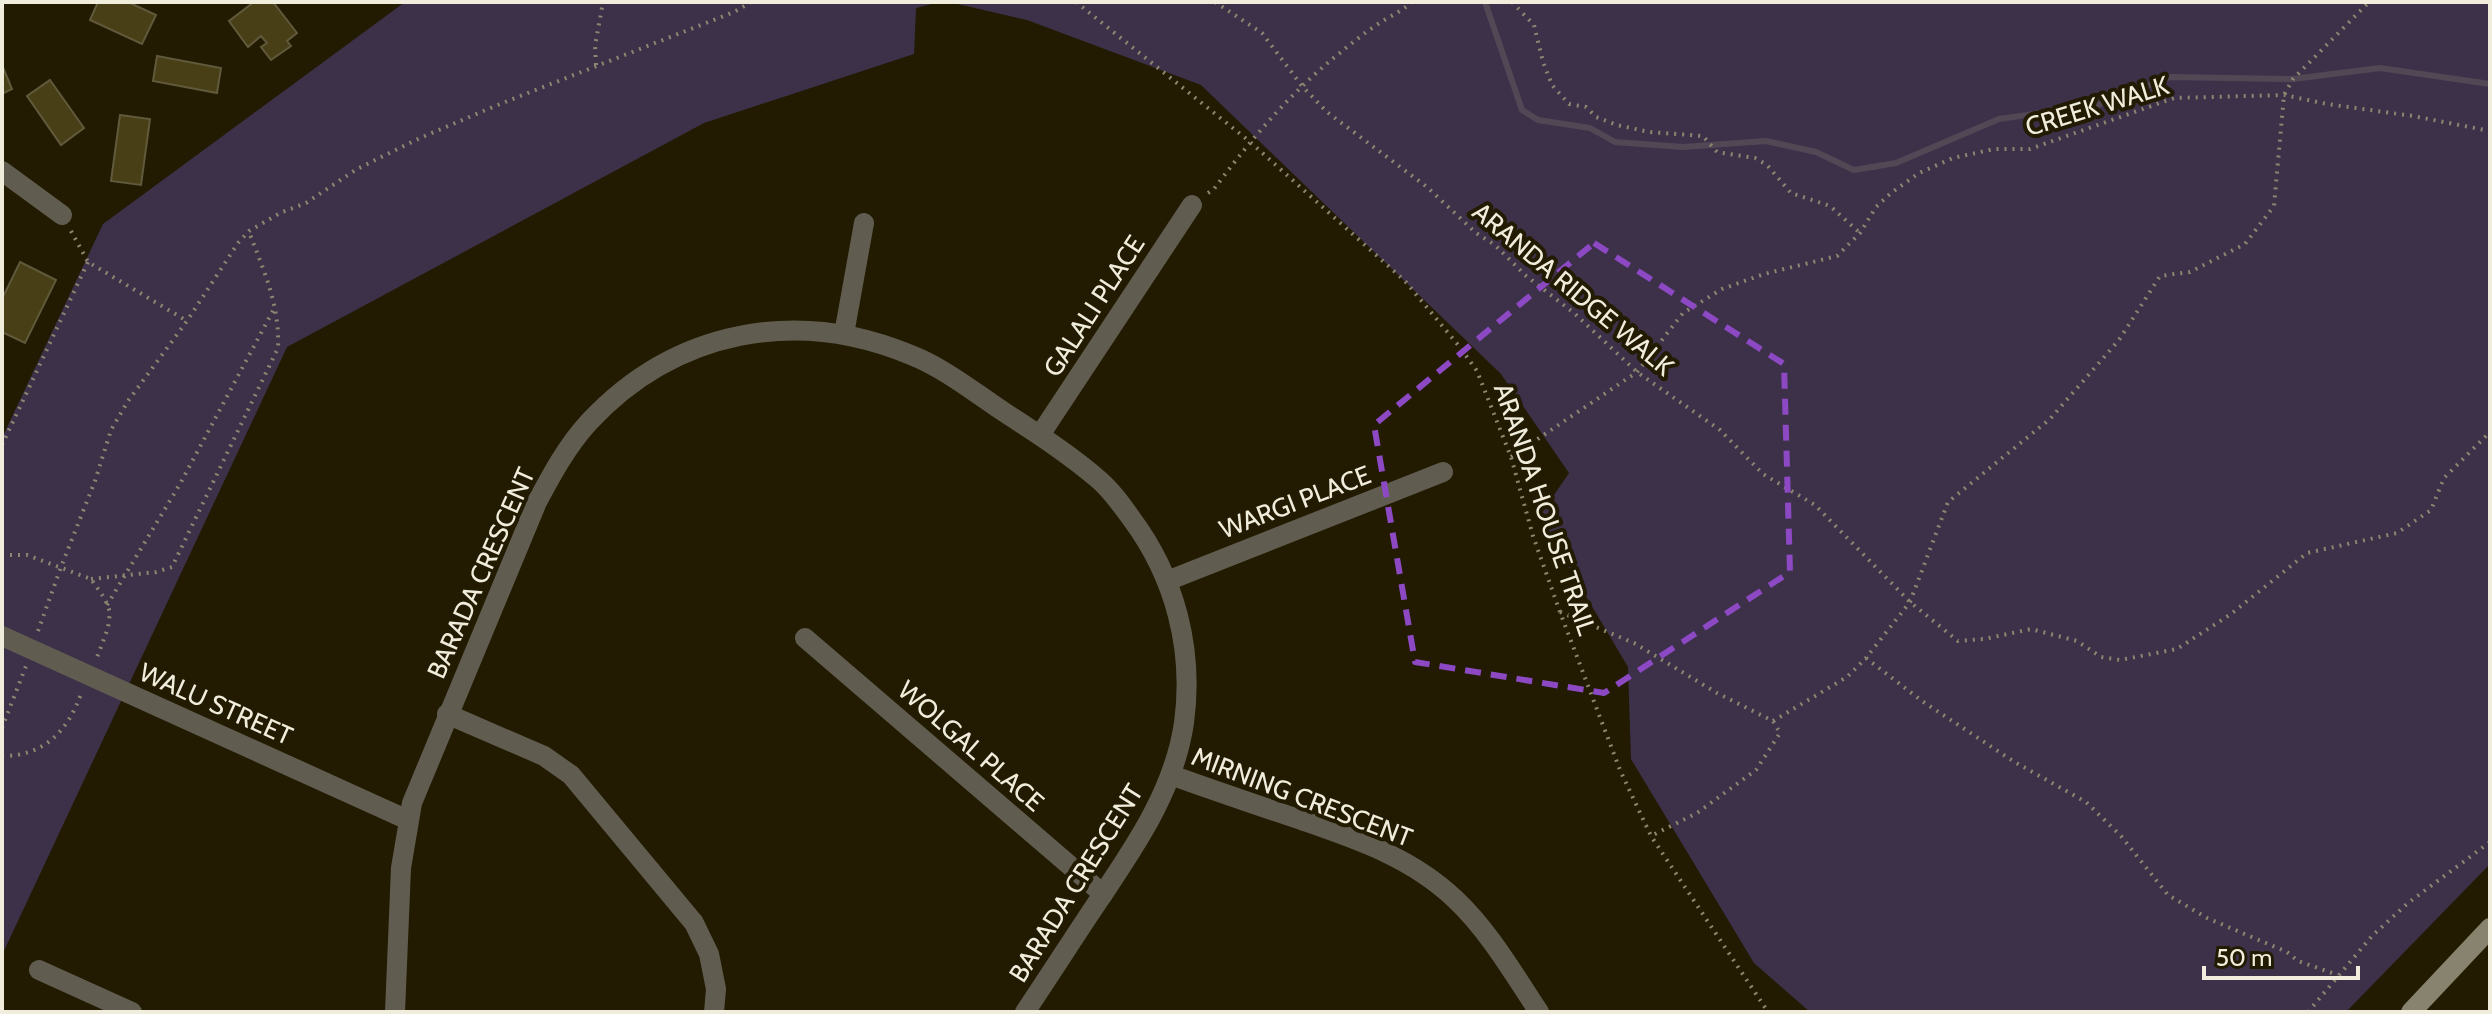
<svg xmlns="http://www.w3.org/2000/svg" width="2492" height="1014" font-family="Cabin,sans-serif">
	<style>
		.green { fill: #3d314a }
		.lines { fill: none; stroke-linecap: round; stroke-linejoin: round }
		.stream { stroke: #524855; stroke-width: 6 }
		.building { fill: #493f17; stroke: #60593b; stroke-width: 2 }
		.path { stroke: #8c8671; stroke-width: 4; stroke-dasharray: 2 6; stroke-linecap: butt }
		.minor { stroke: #605d50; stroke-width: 20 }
		.secondary { stroke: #87836e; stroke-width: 20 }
		.marked { fill: none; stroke: #8d49c3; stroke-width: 6; stroke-dasharray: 16 10; stroke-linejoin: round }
		.labels { text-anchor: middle; stroke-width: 8; stroke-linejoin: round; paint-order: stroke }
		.street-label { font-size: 26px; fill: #f1eddc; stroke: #221b01 }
	</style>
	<rect width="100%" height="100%" fill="#221b01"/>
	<g class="green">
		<polygon points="405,2 939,2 916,8 914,54 704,123 287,347 2,955 2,438 103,224"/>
		<polygon points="949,2 2490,2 2490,864 2346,1012 1810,1012 1754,963 1631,759 1628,667 1539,517 1569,473 1501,374 1201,85 1027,20"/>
	</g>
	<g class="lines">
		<polyline class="stream" points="1485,2 1522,110 1538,120 1590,128 1615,142 1683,147 1766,141 1816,152 1854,170 1896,163 1999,119 2098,105 2170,77 2293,79 2380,68 2490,84"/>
	</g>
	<g class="building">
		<polygon points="98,2 128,2 156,15 142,44 90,20"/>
		<polygon points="254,2 273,2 297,33 287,41 291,46 271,60 261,47 267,43 261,36 248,47 229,21"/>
		<polygon points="157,56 221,68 217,93 153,81"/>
		<polygon points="2,65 12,89 2,94"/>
		<polygon points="50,80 84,128 61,145 27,96"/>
		<polygon points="120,115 150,119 141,185 111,181"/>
		<polygon points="20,262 56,280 25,343 2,332 2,299"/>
	</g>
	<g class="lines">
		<g class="path">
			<polyline points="1076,2 1249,141 1405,281 1459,346 1477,371 1511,457 1533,536 1560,612 1620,770 1651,836 1768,1012"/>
			<polyline points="1215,2 1262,33 1302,86 1327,112 1427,187 1476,233 1495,245 1525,275 1574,313 1637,372 1720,430 1763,474 1815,505 1910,602 1958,641 1984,639 2031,629 2077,641 2101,657 2120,660 2177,649 2231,614 2307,553 2397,533 2431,510 2444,478 2490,432"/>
			<polyline points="1512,2 1534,25 1543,62 1552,85 1569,104 1586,107 1596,117 1617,125 1649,132 1703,136 1717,152 1755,158 1767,165 1791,193 1830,206 1860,233"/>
			<polyline points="596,65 595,46 603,2"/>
			<path d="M1208,193l6,-4c37,-50 77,-97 127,-137 11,-9 22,-18 34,-26 13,-9 26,-14 37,-24"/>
			<polyline points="71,231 88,262 187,321"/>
			<polyline points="2,445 88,262"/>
			<polyline points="1511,457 1637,372 1683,313 1722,289 1764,274 1837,256 1860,233 1876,207 1891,193 1919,173 1953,158 1994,149 2030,149 2174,98 2284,95 2327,104 2413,116 2490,131"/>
			<polyline points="2,555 27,555 91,579 105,599 110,612 108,628 96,660"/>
			<path d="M91,579l65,-7 16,-5 106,-219c2,-42 -14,-77 -29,-116"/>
			<polyline points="107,605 180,484 275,307"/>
			<polyline points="1560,612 1634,643 1717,693 1773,721 1780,733 1756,770 1697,813 1651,836"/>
			<polyline points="38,631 61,567 95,481 111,430 128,401 187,321 238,243 249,231 280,213 306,203 357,169 420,138 500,104 734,12 751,2"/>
			<polyline points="1866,658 1922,701 2013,761 2086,802 2121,836 2168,895 2207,918 2287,952 2298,961 2338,975"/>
			<polyline points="1773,721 1847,677 1866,658 1910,602 1948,502 2050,419 2119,340 2160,276 2190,272 2245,244 2274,206 2284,95 2293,79 2369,2"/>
			<polyline points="2,728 26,666"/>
			<path d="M2,756c42,0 65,-24 79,-62"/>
			<polyline points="2308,1012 2372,936 2408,903 2490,842"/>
		</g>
		<g class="minor">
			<polyline points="2,171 62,215"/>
			<polyline points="844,334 864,223"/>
			<polyline points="1040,435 1192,205"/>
			<polyline points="1167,581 1443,472"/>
			<polyline points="2,636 408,820"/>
			<polyline points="805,638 1103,894"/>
			<polyline points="447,714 544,756 571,775 694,923 709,954 716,989 714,1012"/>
			<path d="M1171,775c44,16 89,31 133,46 55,19 108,37 151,78 34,32 58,74 84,113"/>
			<polyline points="39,970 132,1012"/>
			<path d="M395,1012l6,-144 11,-65 125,-301c15,-28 30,-56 52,-80 86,-92 207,-115 322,-67 33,13 63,37 93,57 32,21 65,42 94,67 13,11 23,25 33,39 44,59 63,131 53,205 -10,67 -48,122 -85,177 -25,37 -49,75 -74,112"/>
		</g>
		<polyline class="secondary" points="2411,1012 2490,928"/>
	</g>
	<path class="marked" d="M1594,243l190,121 6,208 -186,121 -189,-31 -41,-237z"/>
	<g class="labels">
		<g class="street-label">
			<text transform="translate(2097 106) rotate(-17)" y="9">CREEK WALK</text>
			<text transform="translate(1573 289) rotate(40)" y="9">ARANDA RIDGE WALK</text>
			<text transform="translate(1094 306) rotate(-57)" y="9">GALALI PLACE</text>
			<text transform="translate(1295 502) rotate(-21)" y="9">WARGI PLACE</text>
			<text transform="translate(1545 509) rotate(71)" y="9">ARANDA HOUSE TRAIL</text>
			<text transform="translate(481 573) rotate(-66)" y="9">BARADA CRESCENT</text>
			<text transform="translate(216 704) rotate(24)" y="9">WALU STREET</text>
			<text transform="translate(971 746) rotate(41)" y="9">WOLGAL PLACE</text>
			<text transform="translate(1302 797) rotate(21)" y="9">MIRNING CRESCENT</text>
			<text transform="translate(1076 883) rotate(-58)" y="9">BARADA CRESCENT</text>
		</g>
	</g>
	<rect width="2492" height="1014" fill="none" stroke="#f1eddc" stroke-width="8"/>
	<path d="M2204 966v12h154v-12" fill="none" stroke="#f1eddc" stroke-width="4"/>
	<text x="2216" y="966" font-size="24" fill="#f1eddc" stroke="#221b01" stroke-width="6" paint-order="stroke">50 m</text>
</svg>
